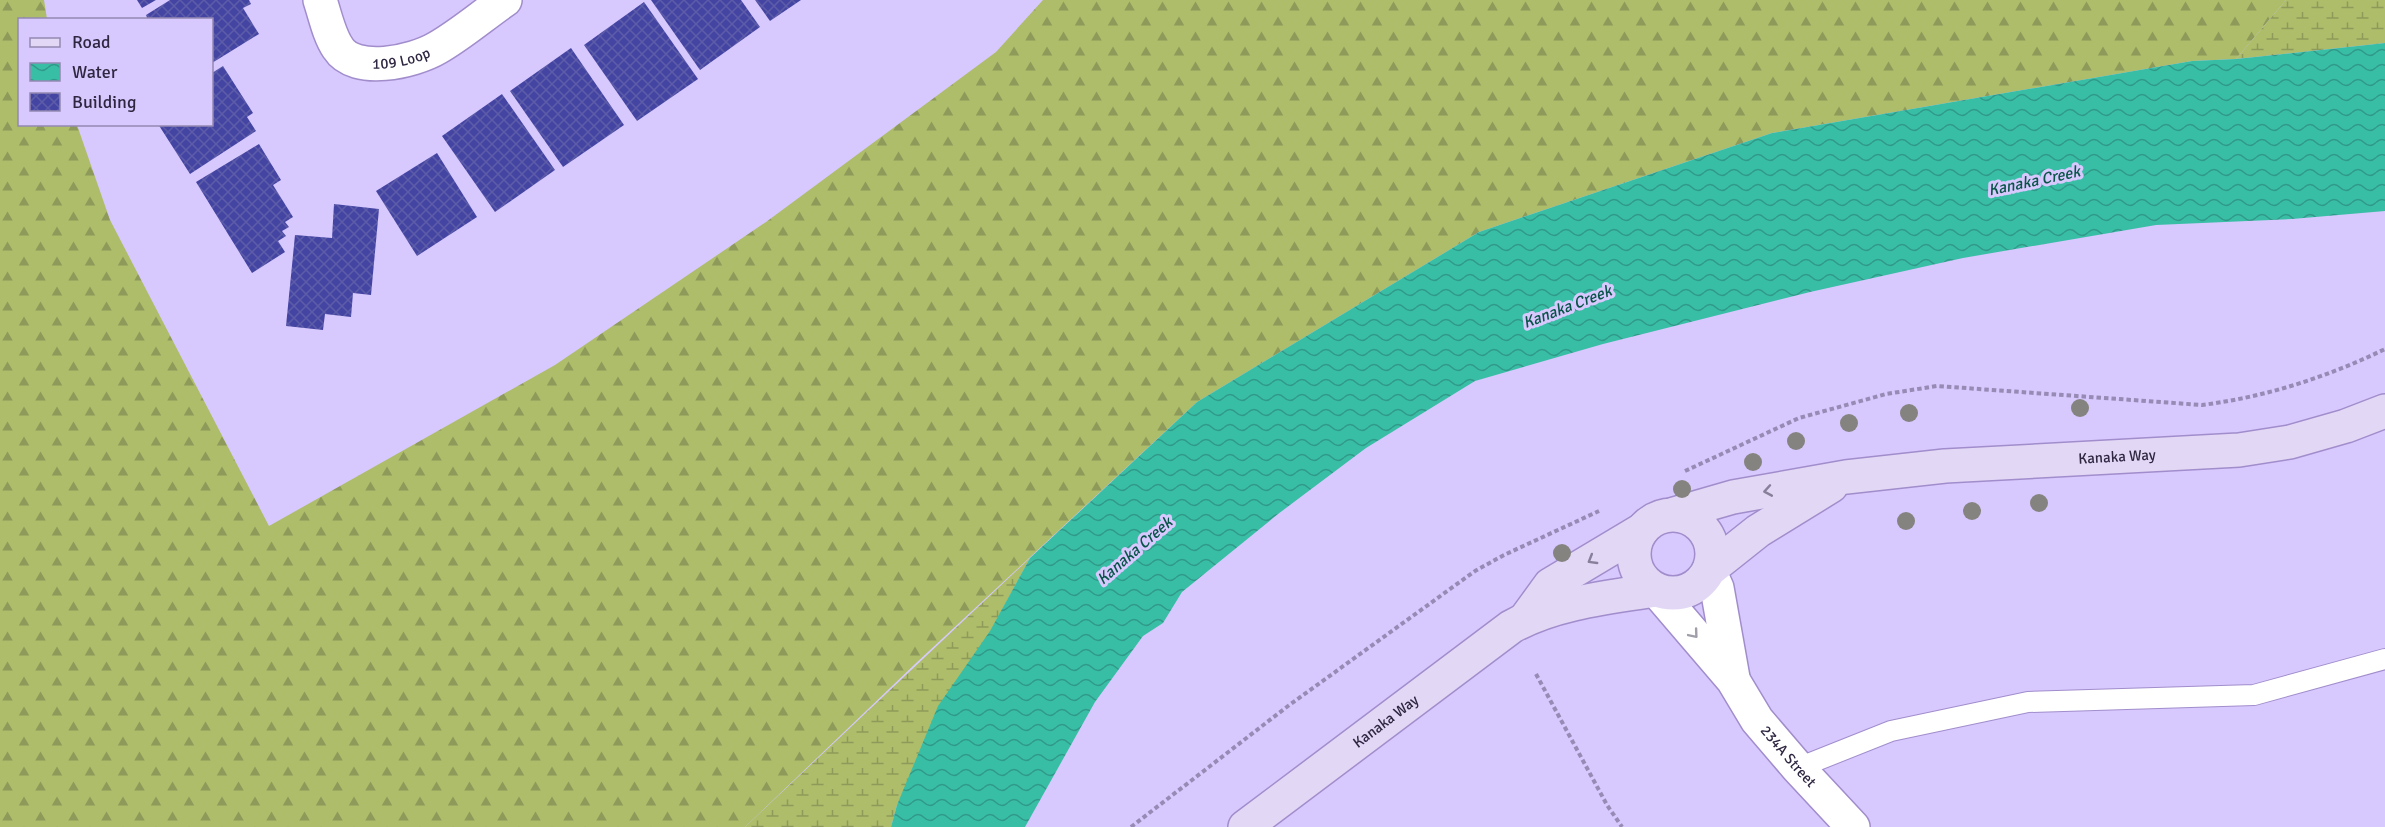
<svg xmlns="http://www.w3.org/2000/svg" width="2385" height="827" font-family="Signika,sans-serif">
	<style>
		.forest { fill: url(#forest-firs) }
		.wetland { fill: url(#wetland-marsh) }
		.water { fill: url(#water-waves) }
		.building { fill: url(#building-cross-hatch) }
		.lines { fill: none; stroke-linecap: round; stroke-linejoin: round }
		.service-casing { stroke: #a18dcc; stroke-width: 22 }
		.minor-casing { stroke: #a18dcc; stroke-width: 36 }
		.secondary-casing { stroke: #a18dcc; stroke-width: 36 }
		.path { stroke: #978bb5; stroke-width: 4; stroke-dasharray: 4.5 3; stroke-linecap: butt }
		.service { stroke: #fff; stroke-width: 20 }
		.minor { stroke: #fff; stroke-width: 33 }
		.secondary { stroke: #e2d8f5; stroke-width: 33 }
		.tree { fill: #858380 }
		.oneway { stroke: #88809b }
		.oneway2 { stroke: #a19eaa }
		.labels { text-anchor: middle; stroke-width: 6; stroke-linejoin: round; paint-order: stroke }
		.street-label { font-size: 15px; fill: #2f2741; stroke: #d7c8fd }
		.water-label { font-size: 16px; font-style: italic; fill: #085448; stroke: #d7c8fd }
	</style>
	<defs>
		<pattern id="forest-firs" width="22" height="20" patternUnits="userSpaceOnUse" patternTransform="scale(1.5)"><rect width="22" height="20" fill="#adbd6a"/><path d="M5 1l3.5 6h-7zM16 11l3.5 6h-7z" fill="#8d9a59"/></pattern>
		<pattern id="wetland-marsh" width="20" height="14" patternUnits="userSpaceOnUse" patternTransform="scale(1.5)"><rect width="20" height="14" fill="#adbd6a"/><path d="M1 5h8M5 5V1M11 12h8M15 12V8" fill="none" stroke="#8d9a59"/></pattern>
		<pattern id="water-waves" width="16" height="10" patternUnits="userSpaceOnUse" patternTransform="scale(1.5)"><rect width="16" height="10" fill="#39bea6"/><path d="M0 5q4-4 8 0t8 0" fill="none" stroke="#309a89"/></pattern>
		<pattern id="building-cross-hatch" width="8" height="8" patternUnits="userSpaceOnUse" patternTransform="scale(1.5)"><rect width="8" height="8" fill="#4444a2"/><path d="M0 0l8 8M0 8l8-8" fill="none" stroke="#5d5ca9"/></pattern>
	</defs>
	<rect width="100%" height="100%" fill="#d7c8fd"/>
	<polygon class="forest" points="0,0 44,0 47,19 20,20 20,124 77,125 110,220 269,526 555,365 766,222 996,52 1043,0 2286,0 2236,59 2192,61 1772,133 1479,232 1197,402 915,664 745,827 0,827"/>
	<g class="wetland">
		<polygon points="2286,0 2385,0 2385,43 2236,59"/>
		<polygon points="1030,558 897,805 891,827 745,827"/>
	</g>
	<polygon class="water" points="2385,43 2385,211 2292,219 2156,225 1963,258 1810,292 1603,344 1475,381 1366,448 1278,514 1182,592 1163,623 1143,636 1095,702 1025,827 891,827 897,805 938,706 990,631 1030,558 1197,402 1479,232 1772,133 2192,61 2236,59"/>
	<g class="building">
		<polygon points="137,0 156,0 142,8"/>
		<polygon points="170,0 249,0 251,4 243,8 259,34 212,63 212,20 148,20 146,15"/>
		<polygon points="651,0 741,0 760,27 700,70"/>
		<polygon points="755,0 801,0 770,21"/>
		<polygon points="644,2 698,79 637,121 584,45"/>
		<polygon points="571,48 624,125 563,167 510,91"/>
		<polygon points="223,66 253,113 247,117 256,131 190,174 158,124 212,124 212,73"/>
		<polygon points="502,94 555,170 495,212 442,136"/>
		<polygon points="259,144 281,180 273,185 293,217 285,222 289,227 282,231 286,236 278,241 285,252 252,273 196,182"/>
		<polygon points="437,153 477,217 417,256 376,191"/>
		<polygon points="334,204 379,209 371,295 353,293 351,317 325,314 323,330 286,326 295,235 332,238"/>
	</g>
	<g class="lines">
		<defs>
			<polyline id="service" points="1798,768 1891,731 2028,702 2254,695 2385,659"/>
			<g id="minor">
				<path id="s1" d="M320,0c5,15 9,35 18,48 17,27 75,14 99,0 23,-13 45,-32 68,-48"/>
				<polyline points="1709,570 1717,588 1733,678"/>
				<path id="s2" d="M1656,590l77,90 24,40 41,48 55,59"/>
			</g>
			<g id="secondary">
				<path id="s3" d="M1674,514l59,-17 113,-20 99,-11 294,-16 51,-8 56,-16 39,-15"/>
				<circle cx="1673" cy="554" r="39"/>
				<polyline points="1709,570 1758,531 1831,486"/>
				<polyline points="1526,618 1550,585 1642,530"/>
				<path id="s4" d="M1245,827l266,-200c42,-24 98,-30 145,-37"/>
			</g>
		</defs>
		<use href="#service" class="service-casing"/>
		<use href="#minor" class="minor-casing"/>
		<use href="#secondary" class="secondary-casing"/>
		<g class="path">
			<path d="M1685,471l114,-53 87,-24 51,-8 265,19c63,-8 126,-28 183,-56"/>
			<polyline points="1536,674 1607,805 1622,827"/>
			<polyline points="1131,827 1288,706 1475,571 1504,555 1599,511"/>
		</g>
		<use href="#service" class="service"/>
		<use href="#minor" class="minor"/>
		<use href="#secondary" class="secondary"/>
	</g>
	<g class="tree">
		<circle cx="2080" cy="408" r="9"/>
		<circle cx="1909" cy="413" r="9"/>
		<circle cx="1849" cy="423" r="9"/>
		<circle cx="1796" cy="441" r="9"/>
		<circle cx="1753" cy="462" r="9"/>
		<circle cx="1682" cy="489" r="9"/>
		<circle cx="2039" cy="503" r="9"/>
		<circle cx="1972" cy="511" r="9"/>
		<circle cx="1906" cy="521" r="9"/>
		<circle cx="1562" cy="553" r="9"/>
	</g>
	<defs><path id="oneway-chevron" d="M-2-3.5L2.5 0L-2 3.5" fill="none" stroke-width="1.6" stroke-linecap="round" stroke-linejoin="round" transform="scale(1.5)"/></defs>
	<g class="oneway">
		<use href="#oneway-chevron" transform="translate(1768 491) rotate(170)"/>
		<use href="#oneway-chevron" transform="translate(1592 560) rotate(149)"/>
	</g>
	<use class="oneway2" href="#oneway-chevron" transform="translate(1694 634) rotate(50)"/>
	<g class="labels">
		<g class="street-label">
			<text dy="5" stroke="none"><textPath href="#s1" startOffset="120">109 Loop</textPath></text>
			<text dy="5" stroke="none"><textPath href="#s3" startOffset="448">Kanaka Way</textPath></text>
			<text dy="5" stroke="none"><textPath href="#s4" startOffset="176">Kanaka Way</textPath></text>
			<text dy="5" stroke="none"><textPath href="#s2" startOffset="213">234A Street</textPath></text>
		</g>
		<g class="water-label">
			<text transform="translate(2034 180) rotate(-12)" y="6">Kanaka Creek</text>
			<text transform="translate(1567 306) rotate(-21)" y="6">Kanaka Creek</text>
			<text transform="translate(1134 550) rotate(-41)" y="6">Kanaka Creek</text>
		</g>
	</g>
	<rect x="18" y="18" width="195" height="108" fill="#d7c8fd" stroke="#9488b2" stroke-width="1.5"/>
	<rect x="30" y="38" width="30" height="9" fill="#e2d8f5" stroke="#9488b2" stroke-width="1.5"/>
	<text x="72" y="48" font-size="18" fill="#2f2741">Road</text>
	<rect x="30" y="63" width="30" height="18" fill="url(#water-waves)" stroke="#9488b2" stroke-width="1.5"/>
	<text x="72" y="78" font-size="18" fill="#2f2741">Water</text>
	<rect x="30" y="93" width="30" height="18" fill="url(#building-cross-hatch)" stroke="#9488b2" stroke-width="1.5"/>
	<text x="72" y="108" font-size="18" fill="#2f2741">Building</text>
</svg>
